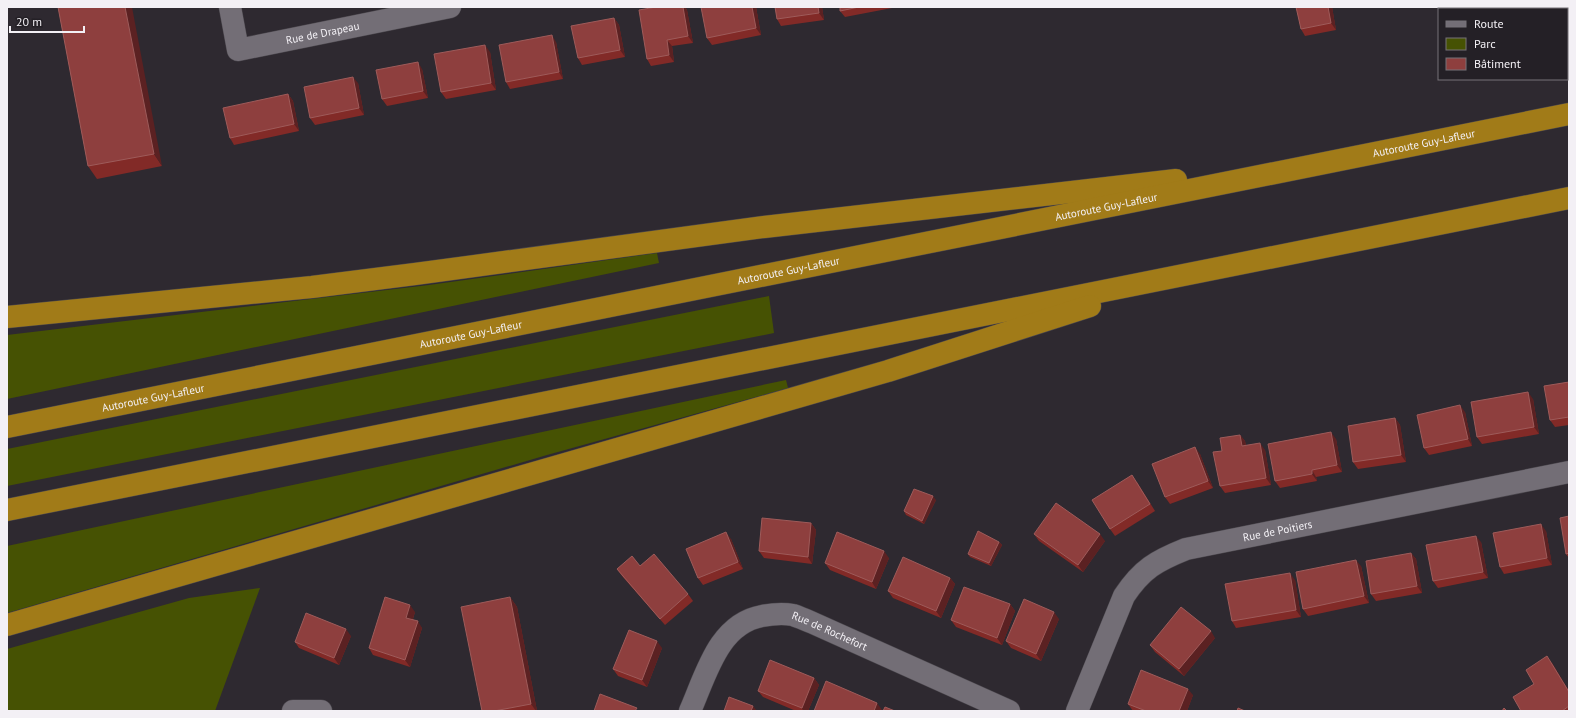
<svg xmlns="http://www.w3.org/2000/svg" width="1576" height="718" font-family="'PT Sans',sans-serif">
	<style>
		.green { fill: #465203 }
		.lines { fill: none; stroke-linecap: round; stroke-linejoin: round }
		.minor-casing { stroke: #4b474d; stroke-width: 23 }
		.highway-casing { stroke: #4b474d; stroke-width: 23 }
		.minor { stroke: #736e76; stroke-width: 22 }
		.highway { stroke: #a17b18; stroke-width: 22 }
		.wall { fill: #822a27 }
		.shaded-wall { fill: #5b2122 }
		.building { fill: #8e3f3e; stroke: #9e5b5a }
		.labels { text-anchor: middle; stroke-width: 3; stroke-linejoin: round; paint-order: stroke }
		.street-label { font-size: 11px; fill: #f3f0f5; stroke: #242026 }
	</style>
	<rect width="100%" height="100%" fill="#2e2930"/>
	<g class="green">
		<polygon points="657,253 659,263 7,399 7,335 429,285"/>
		<polygon points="769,296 774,333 7,486 7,449"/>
		<polygon points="786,380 788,388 547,455 7,613 7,546"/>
		<polygon points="260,588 215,711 7,711 7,649 189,598"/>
	</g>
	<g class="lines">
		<defs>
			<g id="minor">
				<path id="s1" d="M230,7l8,43 212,-43"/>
				<polyline points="293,711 321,711"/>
				<path id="s2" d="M690,711c16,-36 28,-87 72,-95 10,-2 21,-3 31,-1 6,2 13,5 20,8l196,88"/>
				<path id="s3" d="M1077,711l47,-115c18,-27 32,-35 62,-47l383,-77"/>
			</g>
			<g id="highway">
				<polyline points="7,317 312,287 415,274 764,227 1176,180"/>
				<path id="s4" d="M7,427l1562,-313"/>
				<polyline points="7,510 1569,198"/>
				<polyline points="7,625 888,371 1090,306"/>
			</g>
		</defs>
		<use href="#minor" class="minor-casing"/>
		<use href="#highway" class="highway-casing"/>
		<use href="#minor" class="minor"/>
		<use href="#highway" class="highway"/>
	</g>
	<g class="wall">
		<polygon points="58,7 162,166 97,179 88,166"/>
		<polygon points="656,7 685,7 687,10 693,43 672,46 674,62 651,66 647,59"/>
		<polygon points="756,7 761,35 712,45 707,38"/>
		<polygon points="775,7 822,7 824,20 781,26 777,19"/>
		<polygon points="840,7 892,7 892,8 845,17 840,11"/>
		<polygon points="1296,7 1332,7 1336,30 1305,36 1301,29"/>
		<polygon points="614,18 619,25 625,57 582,65 578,58"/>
		<polygon points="556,42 563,79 510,89 506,82"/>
		<polygon points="490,52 496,90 446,99 441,92"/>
		<polygon points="422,69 428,98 387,106 382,99"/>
		<polygon points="358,83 364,115 315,125 310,118"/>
		<polygon points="288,94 293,101 299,131 234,145 230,138"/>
		<polygon points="1569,382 1569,425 1555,427 1550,420"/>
		<polygon points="1533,399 1539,434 1482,444 1477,437"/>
		<polygon points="1465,412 1472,446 1429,455 1424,448"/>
		<polygon points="1395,418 1400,425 1406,462 1358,469 1353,462"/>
		<polygon points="1240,435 1245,441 1246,446 1265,450 1271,485 1225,493 1220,486 1222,451"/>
		<polygon points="1336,439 1342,472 1316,477 1317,481 1280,488 1275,481"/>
		<polygon points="1200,454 1213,488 1170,504 1165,497"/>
		<polygon points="1137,482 1155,511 1115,536 1110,529"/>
		<polygon points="936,500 924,524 906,515 904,511"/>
		<polygon points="1569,516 1569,558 1566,554"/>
		<polygon points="811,523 816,530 812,564 764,558 759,551"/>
		<polygon points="1546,531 1552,565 1504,574 1500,567"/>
		<polygon points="1034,534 1105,541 1083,572 1039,541"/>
		<polygon points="731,539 743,569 703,585 698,578"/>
		<polygon points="999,542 1002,545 991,566 970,557 968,554"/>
		<polygon points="1481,542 1488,578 1438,588 1433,581"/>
		<polygon points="1411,553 1416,559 1422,593 1376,601 1371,594"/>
		<polygon points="889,558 876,589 830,570 825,563"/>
		<polygon points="640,566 688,594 693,601 665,625 622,576 617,569"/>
		<polygon points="1361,566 1369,603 1308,616 1303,609"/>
		<polygon points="950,578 955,584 941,618 893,598 888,591"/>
		<polygon points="1295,580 1301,617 1236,628 1232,621"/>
		<polygon points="510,597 517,607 537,711 482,711"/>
		<polygon points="1010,604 1015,611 1002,645 956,627 951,620"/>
		<polygon points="415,612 413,619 422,628 410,667 373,655 369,648"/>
		<polygon points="1059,619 1041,661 1011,648 1006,641"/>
		<polygon points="351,636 339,665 299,648 295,642"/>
		<polygon points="1215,638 1184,676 1155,652 1150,645"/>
		<polygon points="662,648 647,687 618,676 613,669"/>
		<polygon points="1552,663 1569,691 1569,711 1521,711 1534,684"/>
		<polygon points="814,678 819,685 808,711 796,711 763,697 758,691"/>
		<polygon points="1193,695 1187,711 1133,711 1128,704"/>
	</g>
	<g class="shaded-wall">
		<polygon points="125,7 132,7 162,166 154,154"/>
		<polygon points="683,7 685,7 687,10 693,43 688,36"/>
		<polygon points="752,7 756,7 761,35 756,28"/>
		<polygon points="818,7 822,7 824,20 819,13"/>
		<polygon points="1328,7 1332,7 1336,30 1331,23"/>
		<polygon points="614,18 619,25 625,57 620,50"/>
		<polygon points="552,35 556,42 563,79 559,72"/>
		<polygon points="667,40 672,46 674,62 669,55"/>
		<polygon points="485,45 490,52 496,90 491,83"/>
		<polygon points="418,62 422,69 428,98 423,91"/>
		<polygon points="353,77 358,83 364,115 359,108"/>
		<polygon points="288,94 293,101 299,131 294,124"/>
		<polygon points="1528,392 1533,399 1539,434 1534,427"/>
		<polygon points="1460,405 1465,412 1472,446 1468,439"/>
		<polygon points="1395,418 1400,425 1406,462 1401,455"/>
		<polygon points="1331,432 1336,439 1342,472 1337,465"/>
		<polygon points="1240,435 1245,441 1247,453 1242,446"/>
		<polygon points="1260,443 1265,450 1271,485 1266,478"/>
		<polygon points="1195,447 1200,454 1213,488 1208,481"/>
		<polygon points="1312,470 1316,477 1317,481 1312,474"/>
		<polygon points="933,496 936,500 924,524 922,521"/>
		<polygon points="811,523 816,530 812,564 808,557"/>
		<polygon points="1541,524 1546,531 1552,565 1547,558"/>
		<polygon points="726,532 731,539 743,569 738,562"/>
		<polygon points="1100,534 1105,541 1083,572 1078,565"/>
		<polygon points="1476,536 1481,542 1488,578 1483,572"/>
		<polygon points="999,542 1002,545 991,566 989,563"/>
		<polygon points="884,551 889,558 876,589 872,582"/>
		<polygon points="1411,553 1416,559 1422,593 1417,586"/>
		<polygon points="1356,560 1361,566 1369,603 1364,596"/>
		<polygon points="1290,573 1295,580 1301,617 1296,610"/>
		<polygon points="950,578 955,584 941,618 936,611"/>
		<polygon points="510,597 517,607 537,711 536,711 531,704"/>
		<polygon points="1010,604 1015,611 1002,645 997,638"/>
		<polygon points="410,605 415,612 411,624 406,618"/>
		<polygon points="1054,612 1059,619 1041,661 1036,654"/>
		<polygon points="418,621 422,628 410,667 405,660"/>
		<polygon points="346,629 351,636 339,665 334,658"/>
		<polygon points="1211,631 1215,638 1184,676 1179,669"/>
		<polygon points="657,641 662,648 647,687 642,680"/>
		<polygon points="1547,656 1552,663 1569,692"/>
		<polygon points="814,678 819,685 808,711 803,711 802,708"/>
		<polygon points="1188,689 1193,695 1187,711 1179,711"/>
		<polygon points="877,703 882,710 882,711 874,711"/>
		<polygon points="753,706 757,711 751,711"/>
	</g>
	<g class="building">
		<polygon points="58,7 125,7 154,154 88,166"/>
		<polygon points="656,7 683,7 688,36 667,40 669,55 647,59 639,10"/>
		<polygon points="701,7 752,7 756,28 707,38"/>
		<polygon points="775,7 818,7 819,13 777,19"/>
		<polygon points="840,7 859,7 840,11"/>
		<polygon points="1296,7 1328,7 1331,23 1301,29"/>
		<polygon points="614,18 620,50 578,58 571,26"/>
		<polygon points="552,35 559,72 506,82 499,45"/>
		<polygon points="485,45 491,83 441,92 434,54"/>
		<polygon points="418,62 423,91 382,99 376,70"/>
		<polygon points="353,77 359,108 310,118 304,87"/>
		<polygon points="288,94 294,124 230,138 223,108"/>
		<polygon points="1569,382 1569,417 1550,420 1544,386"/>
		<polygon points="1528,392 1534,427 1477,437 1471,402"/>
		<polygon points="1460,405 1468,439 1424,448 1417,415"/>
		<polygon points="1395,418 1401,455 1353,462 1348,426"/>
		<polygon points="1331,432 1337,465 1312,470 1312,474 1275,481 1268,444"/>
		<polygon points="1240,435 1242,446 1260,443 1266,478 1220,486 1213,452 1222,451 1220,438"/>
		<polygon points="1195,447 1208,481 1165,497 1152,464"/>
		<polygon points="1132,475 1150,504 1110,529 1092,500"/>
		<polygon points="914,489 933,496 922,521 904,511"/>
		<polygon points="1056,503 1100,534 1078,565 1034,534"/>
		<polygon points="1569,516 1569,553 1566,554 1560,518"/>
		<polygon points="762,518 811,523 808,557 759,551"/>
		<polygon points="1541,524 1547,558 1500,567 1493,533"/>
		<polygon points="978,531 999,542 989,563 968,554"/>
		<polygon points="726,532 738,562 698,578 686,549"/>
		<polygon points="837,532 884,551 872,582 825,563"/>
		<polygon points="1476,536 1483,572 1433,581 1426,545"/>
		<polygon points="1411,553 1417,586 1371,594 1366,561"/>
		<polygon points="654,554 688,594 660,619 617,569 632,556 640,566"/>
		<polygon points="903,557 950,578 936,611 888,591"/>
		<polygon points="1356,560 1364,596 1303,609 1296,572"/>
		<polygon points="1290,573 1296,610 1232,621 1225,584"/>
		<polygon points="964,587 1010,604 997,638 951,620"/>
		<polygon points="385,597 410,605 406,618 418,621 405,660 369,648"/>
		<polygon points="510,597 531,704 494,711 482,711 461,607"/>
		<polygon points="1024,599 1054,612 1036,654 1006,641"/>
		<polygon points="1181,607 1211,631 1179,669 1150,645"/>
		<polygon points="306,613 346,629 334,658 295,642"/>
		<polygon points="629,630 657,641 642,680 613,669"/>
		<polygon points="1547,656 1569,692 1569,706 1562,711 1521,711 1513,697 1534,684 1526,670"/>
		<polygon points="770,660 814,678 802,708 758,691"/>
		<polygon points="1141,670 1188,689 1179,711 1146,711 1128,704"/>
		<polygon points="826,681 877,703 874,711 814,711"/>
		<polygon points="600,694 637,708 635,711 594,711"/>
		<polygon points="729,697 753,706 751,711 724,711"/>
		<polygon points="885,707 895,711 883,711"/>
		<polygon points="1238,708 1245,711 1237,711"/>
		<polygon points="1504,708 1507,711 1502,711"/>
	</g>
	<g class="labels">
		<g class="street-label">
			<text dy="4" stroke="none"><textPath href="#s1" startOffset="130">Rue de Drapeau</textPath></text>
			<text dy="4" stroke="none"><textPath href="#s4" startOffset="1445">Autoroute Guy-Lafleur</textPath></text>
			<text dy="4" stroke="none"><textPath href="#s4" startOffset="1121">Autoroute Guy-Lafleur</textPath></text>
			<text dy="4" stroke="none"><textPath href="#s4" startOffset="797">Autoroute Guy-Lafleur</textPath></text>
			<text dy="4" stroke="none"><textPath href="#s4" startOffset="473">Autoroute Guy-Lafleur</textPath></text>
			<text dy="4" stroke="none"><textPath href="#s4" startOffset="149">Autoroute Guy-Lafleur</textPath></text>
			<text dy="4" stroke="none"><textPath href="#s3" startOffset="297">Rue de Poitiers</textPath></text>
			<text dy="4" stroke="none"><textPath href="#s2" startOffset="196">Rue de Rochefort</textPath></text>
		</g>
	</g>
	<rect width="1576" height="718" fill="none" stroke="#f3f0f5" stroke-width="16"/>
	<rect x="1438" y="8" width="130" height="72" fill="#242026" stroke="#777379"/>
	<rect x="1446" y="21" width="20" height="6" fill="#736e76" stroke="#777379"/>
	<text x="1474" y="28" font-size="12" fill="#f3f0f5">Route</text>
	<rect x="1446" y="38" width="20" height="12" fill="#465203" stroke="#777379"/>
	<text x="1474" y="48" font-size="12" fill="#f3f0f5">Parc</text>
	<rect x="1446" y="58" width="20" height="12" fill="#8e3f3e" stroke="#777379"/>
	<text x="1474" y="68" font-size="12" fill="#f3f0f5">Bâtiment</text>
	<path d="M10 26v6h74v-6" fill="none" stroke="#f3f0f5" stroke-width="2"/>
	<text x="16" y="26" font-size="12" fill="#f3f0f5" stroke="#242026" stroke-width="3" paint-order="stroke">20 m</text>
</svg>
